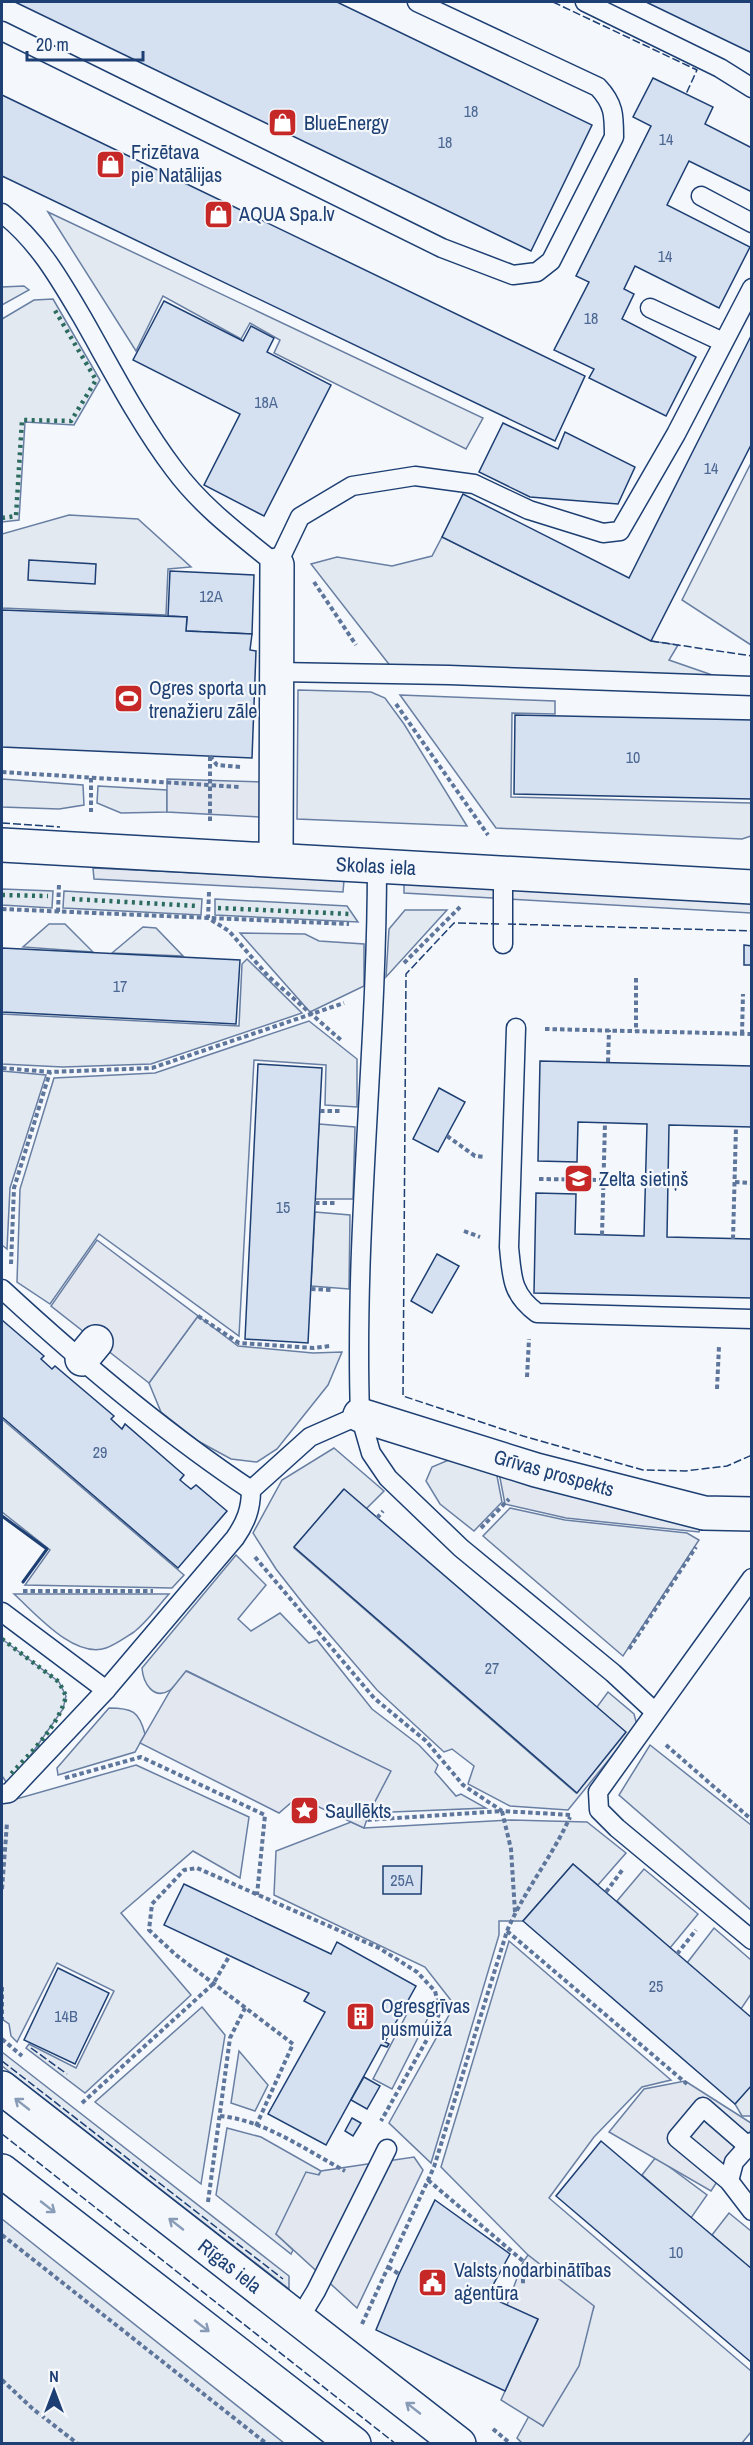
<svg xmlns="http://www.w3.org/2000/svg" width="753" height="2445" font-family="'Archivo Narrow',sans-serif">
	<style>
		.green { fill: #e3e9f0; stroke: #687fa3; stroke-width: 1.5 }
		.parking { fill: #e3e8f0; stroke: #687fa3; stroke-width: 1.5 }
		.building { fill: #d5e0f0; stroke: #1d3f73; stroke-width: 1.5 }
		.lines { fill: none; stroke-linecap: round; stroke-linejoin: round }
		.service-casing { stroke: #1d3f73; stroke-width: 21 }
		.minor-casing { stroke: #1d3f73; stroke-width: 36 }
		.secondary-casing { stroke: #1d3f73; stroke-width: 36 }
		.trunk-casing { stroke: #1d3f73; stroke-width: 36 }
		.path { stroke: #5e769c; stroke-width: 4; stroke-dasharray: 4.5 3; stroke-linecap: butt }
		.service { stroke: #f4f7fb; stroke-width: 18 }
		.minor { stroke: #f4f7fb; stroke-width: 33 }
		.secondary { stroke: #f4f7fb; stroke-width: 33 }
		.trunk { stroke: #f4f7fb; stroke-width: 33 }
		.hedge { stroke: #2c6c60; stroke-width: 4.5; stroke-dasharray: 3 4.5; stroke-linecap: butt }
		.fence { stroke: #1d3f73; stroke-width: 1.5; stroke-dasharray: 8 3; stroke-linecap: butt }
		.wall { stroke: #1d3f73; stroke-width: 3 }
		.oneway { stroke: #889bb7 }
		.labels { text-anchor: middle; stroke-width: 4.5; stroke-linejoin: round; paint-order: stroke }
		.number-label { font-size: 16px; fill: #4b6792 }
		.poi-label { font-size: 20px; fill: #1d3f73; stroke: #f4f7fb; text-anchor: start }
		.street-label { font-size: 20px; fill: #1d3f73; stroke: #f4f7fb }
	</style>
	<rect width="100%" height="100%" fill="#f4f7fb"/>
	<g class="green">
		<polygon points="48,212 483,418 466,449 274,353 280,340 250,323 241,339 163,296 136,351"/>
		<polygon points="24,286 29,290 2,305 2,287"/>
		<polygon points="53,299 100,380 74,425 25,422 19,520 2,522 2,319 34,300"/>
		<polygon points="751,463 751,645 682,600"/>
		<polygon points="69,515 138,519 191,567 168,569 166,615 2,608 2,534"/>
		<polygon points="442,537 651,641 678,645 669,660 744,686 395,672 311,564 337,557 392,566 432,556"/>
		<polygon points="298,690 371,692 385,698 404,724 467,826 297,819"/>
		<polygon points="400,695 555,701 555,714 512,713 511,797 751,803 751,836 742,839 496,828"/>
		<polygon points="2,779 83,785 84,805 59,809 2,807"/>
		<polygon points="98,786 167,790 167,812 121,813 97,803"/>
		<polygon points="2,889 53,891 52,908 2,905"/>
		<polygon points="64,891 202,899 201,915 63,908"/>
		<polygon points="215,899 347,906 358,922 215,915"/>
		<polygon points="405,910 447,910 386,977 389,929"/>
		<polygon points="49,924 65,924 93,952 23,947"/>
		<polygon points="143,927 156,928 183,956 112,953"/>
		<polygon points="240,933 305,934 319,941 364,944 364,986 310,1012"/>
		<polygon points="247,959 302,1013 151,1064 63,1067 2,1064 2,1014 239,1026 242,964"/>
		<polygon points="309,1021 357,1059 357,1107 325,1105 326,1065 254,1060 239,1336 99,1234 50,1304 17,1282 20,1189 54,1078 155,1073"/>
		<polygon points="2,1071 46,1075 10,1188 7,1249 2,1245"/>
		<polygon points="319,1124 355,1127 353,1199 315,1199"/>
		<polygon points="315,1212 350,1215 349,1289 311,1286"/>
		<polygon points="198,1316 238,1346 313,1353 342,1352 328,1385 277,1449 257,1462 231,1459 198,1441 161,1412 149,1383"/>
		<polygon points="2,1419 184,1575 172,1588 25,1585 50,1550 2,1512"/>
		<polygon points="334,1448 384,1491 366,1509 343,1490 294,1548 576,1793 597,1707 608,1692 634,1714 637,1725 568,1810 510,1806 468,1784 474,1766 452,1749 444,1752 377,1690 305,1606 276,1569 253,1533 282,1480"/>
		<polygon points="451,1459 489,1468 497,1476 502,1502 474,1531 440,1504 426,1481 432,1467"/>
		<polygon points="510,1508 565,1520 687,1533 699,1540 623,1656 483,1536"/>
		<path d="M236,1555l30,30 -28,34 13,12 29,-18 29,30 8,-3 55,69 47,36 19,20 -3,7 21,24 5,-2 25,14 -117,5 21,-42 -203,-100c-5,6 -11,15 -17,19 -17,11 -27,-8 -28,-22z"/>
		<path d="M14,1594h155c-11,12 -22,28 -35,38 -8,5 -19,13 -28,16 -32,11 -71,-35 -92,-54z"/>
		<polygon points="2,1639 59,1682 66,1696 63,1709 9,1786 2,1776"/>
		<path d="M109,1708c23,0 30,3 36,26l-10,18 -77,23 -1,-7z"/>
		<polygon points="650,1745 751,1825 751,1910 619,1795"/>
		<polygon points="136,1765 249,1817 240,1878 193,1851 121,1913 191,1995 85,2093 26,2048 29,2044 76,2068 114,1991 57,1963 17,2042 11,2036 9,2024 2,2019 2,1803"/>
		<polygon points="511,1820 587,1822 626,1853 598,1885 573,1864 523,1921 499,1921 499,1935 431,2163 389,2123 449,2015 453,2003 425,1967 274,1895 276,1851 351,1822 364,1828"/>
		<polygon points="644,1869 698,1914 670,1948 617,1901"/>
		<polygon points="714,1928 751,1960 751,1994 741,2009 687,1963"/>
		<polygon points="509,1941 671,2080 642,2087 594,2137 549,2198 751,2371 751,2432 742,2443 523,2444 517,2438 529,2416 543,2426 594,2307 528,2255 441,2167"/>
		<polygon points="413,2002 431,2012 392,2089 373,2079"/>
		<polygon points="202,2007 225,2035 201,2184 95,2102"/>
		<polygon points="239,2051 268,2085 255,2111 231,2103"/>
		<polygon points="2,2052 289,2276 289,2289 2,2066"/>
		<polygon points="751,2085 751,2116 742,2116 735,2104"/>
		<polygon points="227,2128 261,2137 321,2171 276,2234 293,2250 291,2254 216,2195"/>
		<polygon points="656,2157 707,2195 691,2218 642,2175"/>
		<polygon points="729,2213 751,2231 751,2269 712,2235"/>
		<polygon points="2,2219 284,2443 2,2443"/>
	</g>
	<g class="parking">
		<polygon points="167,779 262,782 261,817 167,812"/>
		<polygon points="93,868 344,880 343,892 94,879"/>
		<polygon points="404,883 751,900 751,913 404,893"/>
		<polygon points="97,1240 198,1316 149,1383 51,1306"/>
		<polygon points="496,1457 704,1513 699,1532 566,1518 505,1504"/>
		<polygon points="186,1671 391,1771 369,1813 364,1828 306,1801 293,1801 279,1813 140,1743 170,1691"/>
		<polygon points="685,2081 751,2123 751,2130 711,2191 609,2132 644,2089"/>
		<polygon points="414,2157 423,2170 357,2308 276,2234 306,2172 319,2175 321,2171"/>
		<polygon points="528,2255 594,2306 579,2366 543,2426 501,2400 538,2319 507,2305 523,2262"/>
	</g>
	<g class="building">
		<polygon points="15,2 337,2 592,125 531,251"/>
		<polygon points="646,2 752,2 752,53"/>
		<polygon points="653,78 713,107 705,124 752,148 752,192 689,161 667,205 750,247 719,308 635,266 624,289 634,294 622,319 696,357 666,416 589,378 594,369 554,350 589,282 576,276 651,126 633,117"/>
		<polygon points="2,95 585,376 555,441 2,176"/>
		<polygon points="164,301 243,341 251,326 274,338 267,352 331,385 264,516 204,485 240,414 133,360"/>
		<polygon points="752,334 752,443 651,641 442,537 463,494 629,578"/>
		<polygon points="503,423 558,449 565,432 635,467 618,504 530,497 479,472"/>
		<polygon points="29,560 96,564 95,584 28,580"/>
		<polygon points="170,571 254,575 252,634 186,631 187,617 168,616"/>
		<polygon points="2,610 187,617 186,631 252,634 250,650 256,651 252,758 2,747"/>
		<polygon points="515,715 752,720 752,799 514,794"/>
		<polygon points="744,945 752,946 752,965 744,965"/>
		<polygon points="2,948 240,960 236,1024 2,1012"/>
		<polygon points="540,1061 752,1066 752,1127 669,1125 667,1237 752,1239 752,1298 534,1293 536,1193 576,1194 575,1234 644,1236 647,1124 578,1122 577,1162 538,1161"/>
		<polygon points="258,1064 322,1068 308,1343 245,1339"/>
		<polygon points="439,1088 465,1102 438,1152 413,1139"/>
		<polygon points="437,1254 459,1266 432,1313 411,1301"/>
		<polygon points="2,1320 44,1356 41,1359 52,1369 55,1366 114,1416 111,1419 122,1429 125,1424 184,1475 180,1480 186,1485 191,1489 196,1485 227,1511 178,1568 2,1417"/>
		<polygon points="344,1489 626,1732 577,1793 294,1547"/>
		<polygon points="573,1864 752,2018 752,2085 735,2104 523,1921"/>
		<polygon points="383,1866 422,1866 421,1894 383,1894"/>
		<polygon points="184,1884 331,1954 337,1942 416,1986 385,2042 389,2044 387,2047 381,2045 326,2145 268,2114 325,2012 304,2001 309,1993 164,1925"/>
		<polygon points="58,1968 109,1993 75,2064 24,2040"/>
		<polygon points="364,2077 380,2086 367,2109 351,2100"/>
		<polygon points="352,2118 361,2123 353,2136 345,2131"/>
		<polygon points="601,2141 752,2269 752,2363 556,2196"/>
		<polygon points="435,2200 510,2254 487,2296 538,2319 505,2391 376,2330 399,2274"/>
	</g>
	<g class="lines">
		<defs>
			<g id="service">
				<polyline points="585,2 720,68 752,88"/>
				<path d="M2,31l440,217 71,27 24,-3 14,-11 63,-124c0,-22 0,-33 -16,-50l-181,-85"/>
				<polyline points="701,196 752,223"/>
				<path d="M2,213c36,28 57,65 80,104 28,49 57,106 92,152 28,38 66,66 103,96l23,-48 52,-31 63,-10 59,8 55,26 74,23 17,-2 56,-97 76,-146"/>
				<polyline points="650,308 723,342"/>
				<polyline points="277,672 449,675 752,686"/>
				<polyline points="503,873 503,944"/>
				<path d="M516,1028l-7,219c3,29 2,47 28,66l215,6"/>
				<path d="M2,1289c78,72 160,142 249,201"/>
				<polyline points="360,1415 371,1453 388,1478 461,1548 613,1673 654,1711"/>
				<polyline points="752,1578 598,1792 599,1810 617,1828 752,1940"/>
				<polyline points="2,1612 106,1690"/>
				<path d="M2,1794l7,-1 97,-103 129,-152c11,-16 16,-29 16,-48l59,-53 50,-22c-6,-183 17,-366 17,-549"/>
				<polyline points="748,2146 703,2107 677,2138 729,2181 752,2211"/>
				<polyline points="729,2181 734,2162 752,2142"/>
				<polyline points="299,2319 316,2291 387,2149"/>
			</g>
			<g id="minor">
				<polyline points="276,860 277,565"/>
				<polyline points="82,1359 96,1342"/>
				<polyline points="360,1415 536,1470 704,1513 752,1514"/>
			</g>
			<polyline id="secondary" points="2,845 752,887"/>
			<g id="trunk">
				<polyline points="2,2088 459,2444"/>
				<polyline points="2,2171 354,2444"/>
			</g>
		</defs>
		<use href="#service" class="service-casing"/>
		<use href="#minor" class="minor-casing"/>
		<use href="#secondary" class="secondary-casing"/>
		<use href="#trunk" class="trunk-casing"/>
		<g class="path">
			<polyline points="314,582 356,645"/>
			<polyline points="396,704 488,835"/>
			<polyline points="210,756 217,765 240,767"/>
			<polyline points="2,772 240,787"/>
			<polyline points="91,778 91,812"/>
			<polyline points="210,821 210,757"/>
			<polyline points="209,892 208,918 229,931 268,976 342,1041"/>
			<polyline points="2,909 349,924"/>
			<polyline points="58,912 59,884"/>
			<polyline points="404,963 460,907"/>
			<polyline points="636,978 636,1031"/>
			<polyline points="545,1029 752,1034"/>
			<polyline points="742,1034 743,994"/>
			<polyline points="608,1062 609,1030"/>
			<polyline points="2,1068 50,1072 152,1068 344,1003"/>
			<polyline points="320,1111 340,1111"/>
			<polyline points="447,1136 475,1156 484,1157"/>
			<polyline points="539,1179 604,1180"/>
			<polyline points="735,1182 752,1183"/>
			<polyline points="315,1203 335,1203"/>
			<polyline points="464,1231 480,1237"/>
			<polyline points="602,1235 605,1123"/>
			<polyline points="733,1239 736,1127"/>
			<polyline points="11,1264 14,1188 50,1072"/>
			<polyline points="311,1289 331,1290"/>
			<polyline points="198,1316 239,1343 314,1348 330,1346"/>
			<polyline points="527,1377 529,1339"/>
			<polyline points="717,1389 719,1346"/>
			<polyline points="377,1518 383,1511"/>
			<polyline points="481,1528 509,1499"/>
			<polyline points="255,1557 374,1698 426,1741 463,1785 502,1811 572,1815"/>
			<polyline points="23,1591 153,1591"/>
			<polyline points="629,1649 696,1547"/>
			<polyline points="666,1745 752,1820"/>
			<polyline points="65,1778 141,1757 265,1815 257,1895"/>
			<polyline points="355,1802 366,1820 502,1811 511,1849 515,1912"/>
			<polyline points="2,1889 7,1823"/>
			<polyline points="606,1892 623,1869"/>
			<polyline points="507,1931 687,2084"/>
			<polyline points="677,1954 696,1930"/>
			<polyline points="2,1987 2,2021"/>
			<polyline points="751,2018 752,2017"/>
			<polyline points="2,2039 22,2056"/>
			<polyline points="82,2103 213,1984 230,1955"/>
			<path d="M220,2116c44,4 86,34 125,55"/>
			<polyline points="256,2126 293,2044 176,1955 149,1930 152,1904 184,1870 197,1868 379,1948 417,1972 435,1991 440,2011 434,2027 381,2121"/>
			<polyline points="428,2180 523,2261 523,2285"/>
			<polyline points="208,2202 230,2038 245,2008"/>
			<polyline points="2,2235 267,2444"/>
			<polyline points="388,2267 399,2274"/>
			<path d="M362,2324l72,-157 73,-236c17,-40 45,-74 63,-114"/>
			<polyline points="2,2380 33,2409 78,2444"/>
			<polyline points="493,2429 511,2444"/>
		</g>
		<use href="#service" class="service"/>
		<use href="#minor" class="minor"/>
		<use href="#secondary" class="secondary"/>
		<use href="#trunk" class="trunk"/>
		<g class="hedge">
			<polyline points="2,518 16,516 22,420 71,421 96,380 53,307"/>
			<polyline points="2,895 48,896"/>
			<polyline points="72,899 198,906"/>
			<polyline points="218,908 351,914"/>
			<path d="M2,1639l57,43 7,14c-7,30 -35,56 -55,78"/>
		</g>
		<g class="fence">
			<polyline points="553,2 697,70 686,94"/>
			<polyline points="651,641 752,656"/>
			<polyline points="2,823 60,827"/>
			<polyline points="499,924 454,923 406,974 403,1396 523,1436 643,1470 685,1471 727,1466 752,1455"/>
			<polyline points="508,924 752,931"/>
			<polyline points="31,2048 67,2074"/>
			<polyline points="2,2061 283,2279"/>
			<polyline points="2,2134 396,2444"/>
		</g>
		<polyline class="wall" points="2,1516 47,1549 23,1582"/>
	</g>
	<defs><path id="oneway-shaft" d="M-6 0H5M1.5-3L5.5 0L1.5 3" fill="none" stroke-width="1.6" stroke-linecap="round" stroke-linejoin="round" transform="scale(1.5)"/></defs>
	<g class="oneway">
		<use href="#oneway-shaft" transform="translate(22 2104) rotate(-142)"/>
		<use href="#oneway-shaft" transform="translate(48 2207) rotate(38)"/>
		<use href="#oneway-shaft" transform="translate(176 2224) rotate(-142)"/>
		<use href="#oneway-shaft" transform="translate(202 2326) rotate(38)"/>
		<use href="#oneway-shaft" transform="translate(413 2408) rotate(-142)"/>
	</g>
	<defs>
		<symbol id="shop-square" viewBox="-11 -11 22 22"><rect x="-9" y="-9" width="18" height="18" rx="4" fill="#c62828" stroke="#f4f7fb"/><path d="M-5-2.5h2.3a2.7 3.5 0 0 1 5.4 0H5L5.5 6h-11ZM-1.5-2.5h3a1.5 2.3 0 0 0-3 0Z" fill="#fff"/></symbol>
		<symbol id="stadium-square" viewBox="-11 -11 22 22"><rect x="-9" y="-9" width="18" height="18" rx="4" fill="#c62828" stroke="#f4f7fb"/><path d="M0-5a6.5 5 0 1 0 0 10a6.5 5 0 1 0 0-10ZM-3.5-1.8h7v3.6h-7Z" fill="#fff"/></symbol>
		<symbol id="school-square" viewBox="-11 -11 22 22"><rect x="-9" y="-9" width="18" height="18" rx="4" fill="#c62828" stroke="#f4f7fb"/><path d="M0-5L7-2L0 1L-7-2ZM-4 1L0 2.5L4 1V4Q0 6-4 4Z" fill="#fff"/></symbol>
		<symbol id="sight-square" viewBox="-11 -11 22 22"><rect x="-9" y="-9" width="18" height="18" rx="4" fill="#c62828" stroke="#f4f7fb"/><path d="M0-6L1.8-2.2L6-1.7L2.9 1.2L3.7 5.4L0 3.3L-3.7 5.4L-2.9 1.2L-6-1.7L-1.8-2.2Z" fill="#fff"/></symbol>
		<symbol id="building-square" viewBox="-11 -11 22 22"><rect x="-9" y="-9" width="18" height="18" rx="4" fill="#c62828" stroke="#f4f7fb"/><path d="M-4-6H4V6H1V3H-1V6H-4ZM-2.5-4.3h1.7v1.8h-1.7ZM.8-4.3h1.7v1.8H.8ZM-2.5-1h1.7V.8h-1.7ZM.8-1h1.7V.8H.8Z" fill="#fff"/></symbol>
		<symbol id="civic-square" viewBox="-11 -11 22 22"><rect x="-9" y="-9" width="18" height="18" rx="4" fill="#c62828" stroke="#f4f7fb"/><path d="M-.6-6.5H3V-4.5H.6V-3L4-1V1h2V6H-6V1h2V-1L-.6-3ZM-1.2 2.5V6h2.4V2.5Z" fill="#fff"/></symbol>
	</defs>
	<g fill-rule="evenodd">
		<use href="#shop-square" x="266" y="106" width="33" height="33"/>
		<use href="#shop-square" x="94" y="148" width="33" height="33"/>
		<use href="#shop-square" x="202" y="198" width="33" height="33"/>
		<use href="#stadium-square" x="112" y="682" width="33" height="33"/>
		<use href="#school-square" x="562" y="1162" width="33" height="33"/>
		<use href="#sight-square" x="288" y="1794" width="33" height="33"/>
		<use href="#building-square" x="344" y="2000" width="33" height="33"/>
		<use href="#civic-square" x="416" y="2266" width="33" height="33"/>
	</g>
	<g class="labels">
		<g class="number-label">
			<text x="471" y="117">18</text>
			<text x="666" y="145">14</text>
			<text x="445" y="148">18</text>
			<text x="665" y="262">14</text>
			<text x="591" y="324">18</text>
			<text x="266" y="408">18A</text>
			<text x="711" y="474">14</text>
			<text x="211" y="602">12A</text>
			<text x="633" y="763">10</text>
			<text x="120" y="992">17</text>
			<text x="283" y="1213">15</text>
			<text x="100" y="1458">29</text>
			<text x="492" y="1674">27</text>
			<text x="402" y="1886">25A</text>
			<text x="656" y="1992">25</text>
			<text x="66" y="2022">14B</text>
			<text x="676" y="2258">10</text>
		</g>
		<g class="poi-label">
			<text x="304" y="130">BlueEnergy</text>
			<text x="131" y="159">Frizētava<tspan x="131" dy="23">pie Natālijas</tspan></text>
			<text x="239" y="221">AQUA Spa.lv</text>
			<text x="149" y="695">Ogres sporta un<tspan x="149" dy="23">trenažieru zāle</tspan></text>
			<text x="599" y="1186">Zelta sietiņš</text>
			<text x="325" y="1818">Saullēkts</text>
			<text x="381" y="2013">Ogresgrīvas<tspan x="381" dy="23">pusmuiža</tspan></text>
			<text x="454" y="2277">Valsts nodarbinātības<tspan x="454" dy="23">aģentūra</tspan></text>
		</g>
		<g class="street-label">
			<text transform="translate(376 866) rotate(3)" y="7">Skolas iela</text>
			<text transform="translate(554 1473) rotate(16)" y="7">Grīvas prospekts</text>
			<text transform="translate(230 2266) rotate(38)" y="7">Rīgas iela</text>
		</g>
	</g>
	<rect width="753" height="2445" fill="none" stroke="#1d3f73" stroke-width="6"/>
	<g transform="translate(54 2391)" stroke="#f4f7fb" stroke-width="4.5" paint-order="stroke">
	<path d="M0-4.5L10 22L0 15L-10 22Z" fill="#1d3f73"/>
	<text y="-9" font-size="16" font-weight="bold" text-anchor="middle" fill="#1d3f73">N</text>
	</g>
	<path d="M27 51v9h116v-9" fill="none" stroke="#1d3f73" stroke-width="3"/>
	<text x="36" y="51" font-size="18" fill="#1d3f73" stroke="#f4f7fb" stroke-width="4.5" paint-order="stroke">20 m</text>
</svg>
